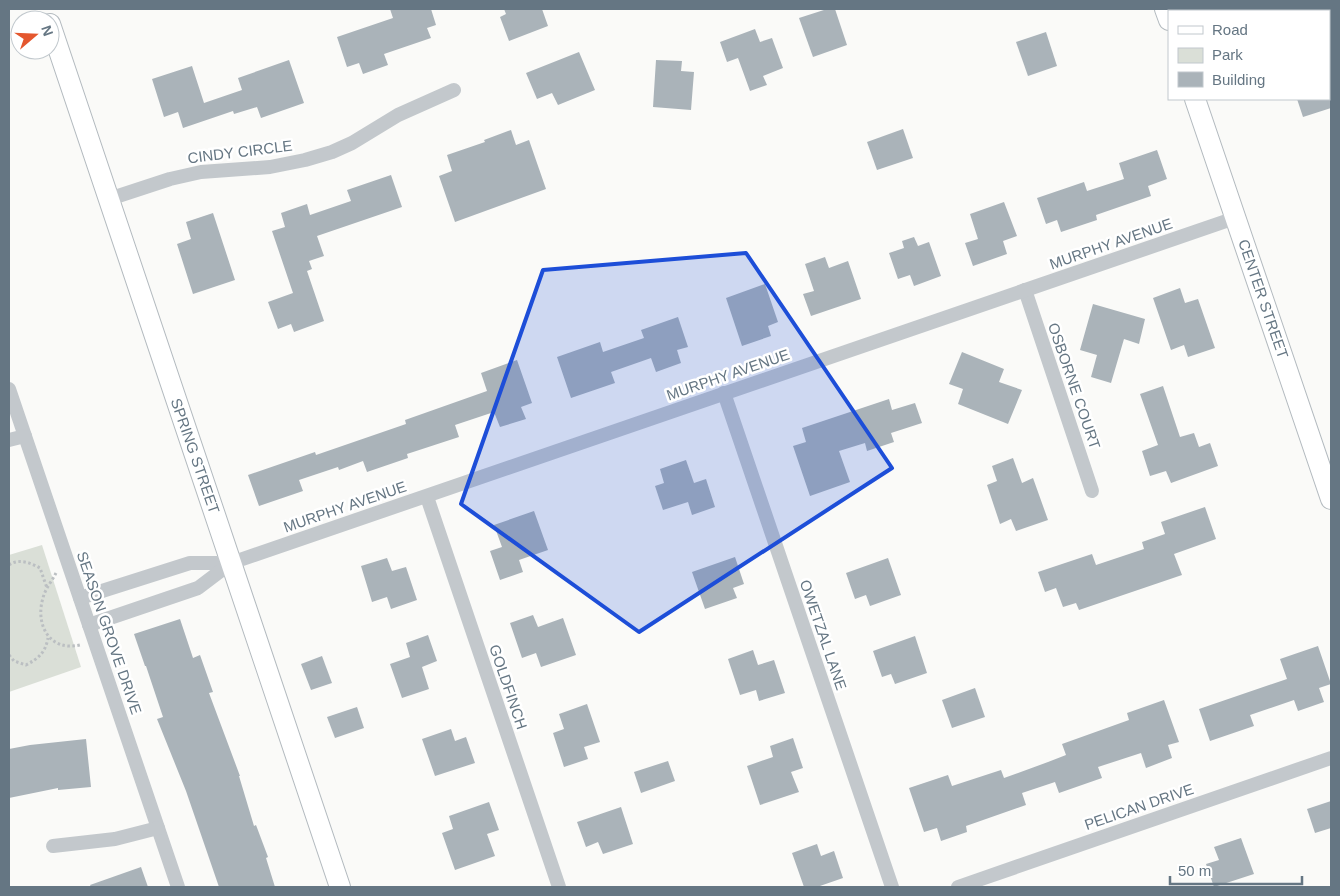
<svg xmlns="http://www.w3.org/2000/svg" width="1340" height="896" font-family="Arial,sans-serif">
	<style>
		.green { fill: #dadfd7 }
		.building { fill: #aab3b9 }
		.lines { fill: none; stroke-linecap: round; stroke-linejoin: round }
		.secondary-casing { stroke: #b3babf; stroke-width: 22 }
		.path { stroke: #bbbfc2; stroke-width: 3; stroke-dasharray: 2.5 2.5; stroke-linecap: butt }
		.street { stroke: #c3c8cc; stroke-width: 14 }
		.secondary { stroke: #fff; stroke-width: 20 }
		.marked { fill: #1d4ed8; fill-opacity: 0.2; stroke: #1d4ed8; stroke-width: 4; stroke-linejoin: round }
		.labels { text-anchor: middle; stroke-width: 5; stroke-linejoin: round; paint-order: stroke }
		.street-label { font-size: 15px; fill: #657683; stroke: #fff }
	</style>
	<rect width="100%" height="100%" fill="#fafaf8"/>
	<polygon class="green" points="42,545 81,667 9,692 9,555"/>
	<g class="building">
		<polygon points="390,9 431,9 436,25 427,28 431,38 384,54 388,65 363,74 359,63 347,67 337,37 393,18"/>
		<polygon points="504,9 542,9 548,26 509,41 500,17 506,14"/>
		<polygon points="827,9 835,9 847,45 813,57 799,18"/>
		<polygon points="755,29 760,42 772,38 783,68 763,76 767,85 750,91 738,58 727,62 720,42"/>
		<polygon points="1046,32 1057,66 1028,76 1016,42"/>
		<polygon points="579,52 595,90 558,105 552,93 537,99 526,73"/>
		<polygon points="289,60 304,103 261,118 257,107 234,114 233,111 183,128 178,112 164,117 152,79 192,66 204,103 242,90 238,78"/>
		<polygon points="656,60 682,61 681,71 694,72 691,110 653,107"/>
		<polygon points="1297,99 1331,99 1331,108 1303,117"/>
		<polygon points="903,129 913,158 877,170 867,142"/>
		<polygon points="511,130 516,145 529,140 546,189 455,222 439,176 452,171 447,155 485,142 484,140"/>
		<polygon points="1157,150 1167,179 1148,186 1151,196 1096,215 1097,220 1061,232 1057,220 1046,224 1037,198 1084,182 1087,191 1124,179 1119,163"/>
		<polygon points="391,175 402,207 317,236 324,256 309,261 312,269 307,271 324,321 294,332 291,324 278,329 268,302 293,293 272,231 285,227 281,213 307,204 310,215 351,201 347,190"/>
		<polygon points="1004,202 1017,236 1003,241 1007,254 973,266 965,243 978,239 970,214"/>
		<polygon points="213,213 235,280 193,294 177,244 191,239 186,222"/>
		<polygon points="914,237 918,246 929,242 941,276 914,286 910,275 898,279 889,253 904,248 902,241"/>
		<polygon points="825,257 829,268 848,261 861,299 811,316 803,294 814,291 805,264"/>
		<polygon points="765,284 778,322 768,326 771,336 742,346 726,298"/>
		<polygon points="1180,288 1185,303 1198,299 1215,348 1188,357 1184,345 1171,350 1153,298"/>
		<polygon points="1093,304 1145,319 1139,344 1124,339 1111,383 1091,377 1097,355 1080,350"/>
		<polygon points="678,317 688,347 677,350 681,363 656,372 651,358 611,372 615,383 571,398 557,357 600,342 603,352 644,338 641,330"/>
		<polygon points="962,352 1004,369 999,382 1022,390 1008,424 958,404 963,389 949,384"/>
		<polygon points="517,360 532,403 521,407 526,419 500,427 494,412 455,425 459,437 407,454 408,458 367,472 363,461 339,470 338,467 299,480 303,491 259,506 248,475 315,452 316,455 406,424 405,420 487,391 481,373"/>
		<polygon points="1163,386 1180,437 1194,433 1199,447 1210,443 1218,466 1171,483 1166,471 1150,476 1142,451 1158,445 1140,394"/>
		<polygon points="889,399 892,410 915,403 922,423 891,433 894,442 867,451 865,443 839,451 850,482 810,496 793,446 806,442 802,428"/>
		<polygon points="1013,458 1022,483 1033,478 1048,520 1016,531 1011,519 1000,524 987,485 997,481 992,466"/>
		<polygon points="686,460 694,483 706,479 715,507 692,515 688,502 663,510 655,486 664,483 660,469"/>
		<polygon points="1205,507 1216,539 1174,554 1182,575 1079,610 1076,603 1063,607 1056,588 1045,592 1038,572 1092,554 1096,565 1144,549 1142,542 1165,534 1161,522"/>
		<polygon points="534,511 548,550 519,560 523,572 500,580 490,551 502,547 494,525"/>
		<polygon points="735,557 744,584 733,588 737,598 705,609 692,572"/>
		<polygon points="387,558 392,571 406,567 417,600 391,609 387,597 372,602 361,566"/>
		<polygon points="888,558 901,595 870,606 866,595 855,599 846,573"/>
		<polygon points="533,615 538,627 563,618 576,655 541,667 536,653 522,658 510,623"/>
		<polygon points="180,619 193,658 200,655 213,692 209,693 240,776 239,776 254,826 256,825 268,857 266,858 275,887 219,887 186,791 157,719 163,717 146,666 145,666 134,634"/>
		<polygon points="428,635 437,661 422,667 429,689 402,698 390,664 410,657 406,643"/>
		<polygon points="915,636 927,673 895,684 891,674 882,677 873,651"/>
		<polygon points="1318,646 1331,684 1319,688 1324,702 1298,711 1294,700 1250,715 1254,726 1210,741 1199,709 1287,679 1280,659"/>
		<polygon points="753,650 758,665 774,660 785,693 759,701 756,690 740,695 728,659"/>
		<polygon points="322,656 332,683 311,690 301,664"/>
		<polygon points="975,688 985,717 952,728 942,700"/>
		<polygon points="1164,700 1179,742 1168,745 1172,758 1146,768 1141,753 1098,767 1102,778 1059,793 1055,782 1022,793 1026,805 966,826 967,832 941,841 937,828 924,832 909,788 948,775 952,786 1001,770 1004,778 1048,762 1066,755 1062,744 1129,720 1127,713"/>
		<polygon points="587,704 600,742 584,747 588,759 564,767 553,733 564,729 559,714"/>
		<polygon points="357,707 364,728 335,738 327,717"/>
		<polygon points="451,729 455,741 466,737 475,763 435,776 422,739"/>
		<polygon points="793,738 803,768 791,772 799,792 760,805 747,766 773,757 770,746"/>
		<polygon points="86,739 91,787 58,790 58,788 9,798 9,749 30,745"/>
		<polygon points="668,761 675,781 641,793 634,772"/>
		<polygon points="1331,801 1331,828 1315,833 1307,809"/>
		<polygon points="489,802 499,830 487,834 495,856 455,870 442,833 453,829 449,816"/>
		<polygon points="621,807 633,844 603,854 598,842 586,847 577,822"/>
		<polygon points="1241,838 1254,874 1214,887 1206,864 1219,860 1214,847"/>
		<polygon points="817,844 821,856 834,851 843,878 817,887 804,887 792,853"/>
		<polygon points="141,867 148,887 91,887 90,885"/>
	</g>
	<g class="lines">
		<defs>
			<g id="secondary">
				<polyline points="1165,9 1169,20"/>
				<polyline points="50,24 340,887"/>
				<polyline points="1195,99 1331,499"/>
			</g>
		</defs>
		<use href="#secondary" class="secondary-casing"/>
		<g class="path">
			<path d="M9,565c10,-7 22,-2 31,3l7,20"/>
			<path d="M56,573c-4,8 -11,16 -13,25 -8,26 6,54 37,47"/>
			<path d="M9,655l5,6 12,4c13,-7 19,-12 22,-27"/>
		</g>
		<g class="street">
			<polyline points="109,199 170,179 201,172 270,167 305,160 332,152 352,143 398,115 454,90"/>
			<polyline points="1025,290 1092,491"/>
			<polyline points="9,389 178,887"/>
			<polyline points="724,393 892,887"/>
			<polyline points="9,440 25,436"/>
			<polyline points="427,497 559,887"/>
			<polyline points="80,598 190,563 231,563"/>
			<polyline points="89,625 198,588 231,563 1235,218"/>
			<polyline points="53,846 115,839 158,828"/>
			<polyline points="958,887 1331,758"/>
		</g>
		<use href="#secondary" class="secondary"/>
	</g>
	<path class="marked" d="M746,253l146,215 -253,164 -178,-128 82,-234z"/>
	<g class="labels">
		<g class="street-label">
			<text transform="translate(240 152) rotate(-7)" y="5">CINDY CIRCLE</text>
			<text transform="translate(1111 244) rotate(-19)" y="5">MURPHY AVENUE</text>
			<text transform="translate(1263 299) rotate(71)" y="5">CENTER STREET</text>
			<text transform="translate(728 375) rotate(-19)" y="5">MURPHY AVENUE</text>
			<text transform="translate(1074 386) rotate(71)" y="5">OSBORNE COURT</text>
			<text transform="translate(195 456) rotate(71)" y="5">SPRING STREET</text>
			<text transform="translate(345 507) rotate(-19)" y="5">MURPHY AVENUE</text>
			<text transform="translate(109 633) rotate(71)" y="5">SEASON GROVE DRIVE</text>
			<text transform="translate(823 635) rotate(71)" y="5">OWETZAL LANE</text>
			<text transform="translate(508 687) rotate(71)" y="5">GOLDFINCH</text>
			<text transform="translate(1139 807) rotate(-19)" y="5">PELICAN DRIVE</text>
		</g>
	</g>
	<rect width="1340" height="896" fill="none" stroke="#657683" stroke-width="20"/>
	<rect x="1168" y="10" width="162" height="90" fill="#ffffff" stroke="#c1c8cd"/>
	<rect x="1178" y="26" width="25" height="8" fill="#ffffff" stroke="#c1c8cd"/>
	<text x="1212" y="35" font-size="15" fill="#657683">Road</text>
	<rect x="1178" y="48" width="25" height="15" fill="#dadfd7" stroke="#c1c8cd"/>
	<text x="1212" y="60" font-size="15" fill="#657683">Park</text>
	<rect x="1178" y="72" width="25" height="15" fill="#aab3b9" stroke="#c1c8cd"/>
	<text x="1212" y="85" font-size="15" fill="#657683">Building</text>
	<g transform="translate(35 35) rotate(71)"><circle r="24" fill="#ffffff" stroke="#c1c8cd"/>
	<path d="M0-4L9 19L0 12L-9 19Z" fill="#e4572e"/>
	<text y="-8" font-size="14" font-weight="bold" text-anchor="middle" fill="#657683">N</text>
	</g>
	<path d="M1170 876v8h132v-8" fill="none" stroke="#657683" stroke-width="2.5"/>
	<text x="1178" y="876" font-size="15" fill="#657683" stroke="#ffffff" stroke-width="4" paint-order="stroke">50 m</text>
</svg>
